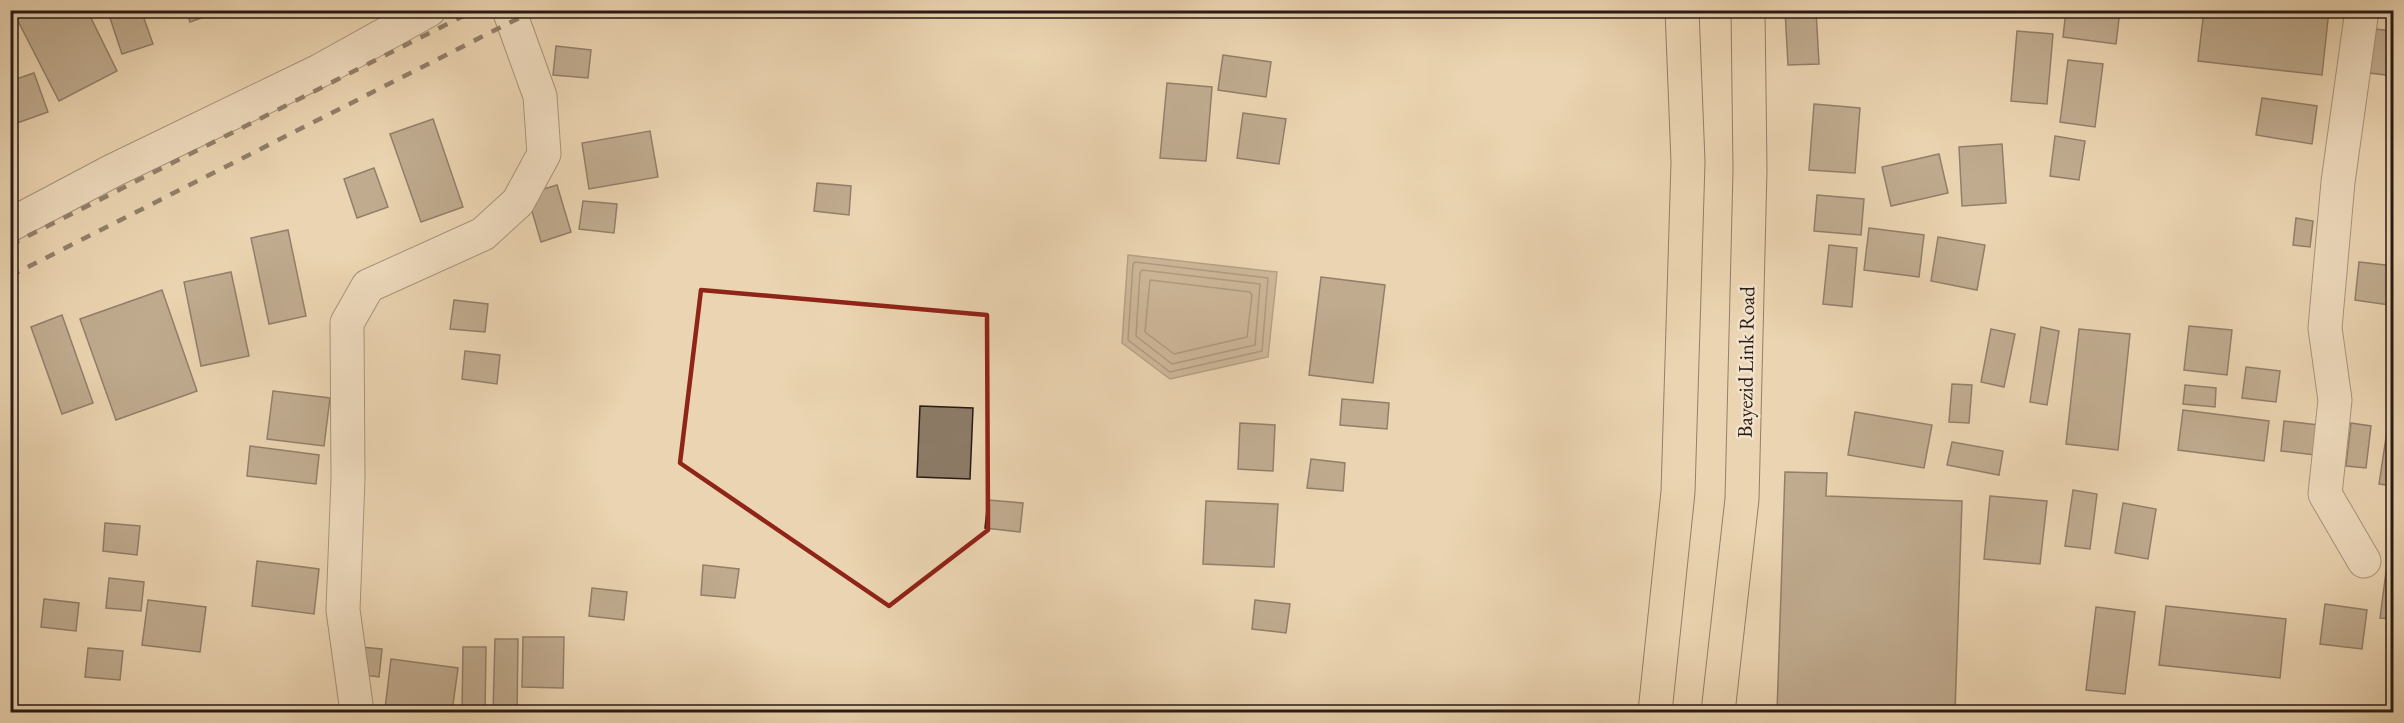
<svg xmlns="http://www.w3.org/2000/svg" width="2404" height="723" font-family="'EB Garamond',serif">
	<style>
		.water { fill: #a8957c; stroke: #746453; stroke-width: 1.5 }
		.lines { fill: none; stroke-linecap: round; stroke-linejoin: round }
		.shore { stroke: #685849; stroke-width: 1.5 }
		.building { fill: #8d7b67; stroke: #271a16; stroke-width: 1.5 }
		.minor-casing { stroke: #58483d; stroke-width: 35 }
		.primary-casing { stroke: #271a16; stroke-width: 35 }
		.minor { stroke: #f2e3cc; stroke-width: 33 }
		.primary { stroke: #ebd4b1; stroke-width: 33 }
		.rail { stroke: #271a16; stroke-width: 4.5; stroke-dasharray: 10 10; stroke-linecap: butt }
		.marked { fill: none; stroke: #8f2418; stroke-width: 4.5; stroke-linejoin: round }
		.labels { text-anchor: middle; stroke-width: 5; stroke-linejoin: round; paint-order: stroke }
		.street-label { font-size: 21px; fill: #271a16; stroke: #f2e3cc }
	</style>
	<rect width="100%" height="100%" fill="#ebd4b1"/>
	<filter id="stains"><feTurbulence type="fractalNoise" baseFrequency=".00333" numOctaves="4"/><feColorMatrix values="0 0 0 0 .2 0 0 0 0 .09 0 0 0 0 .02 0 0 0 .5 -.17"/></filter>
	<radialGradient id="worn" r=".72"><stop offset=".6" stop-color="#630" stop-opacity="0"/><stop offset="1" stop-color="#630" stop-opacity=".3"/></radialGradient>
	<polygon class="water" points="1128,255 1277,272 1268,357 1170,379 1122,343"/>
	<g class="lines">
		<g class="shore">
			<polygon points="1135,262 1268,278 1262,351 1170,372 1128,340 1133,264"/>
			<polygon points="1142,270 1260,284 1255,345 1172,364 1136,336 1140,273"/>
			<polygon points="1150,280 1250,292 1252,295 1247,337 1174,354 1145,332"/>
		</g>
	</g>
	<g class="building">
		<polygon points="34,10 87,10 117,71 59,101 17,19"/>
		<polygon points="121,10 141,10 153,44 122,54 109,15"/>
		<polygon points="186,10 221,10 221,11 190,22"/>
		<polygon points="1785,10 1816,10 1819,64 1788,65"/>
		<polygon points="2066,10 2120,10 2116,44 2063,37"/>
		<polygon points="2204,10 2329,10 2322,75 2198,61"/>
		<polygon points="2374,29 2394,31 2394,76 2369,73"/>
		<polygon points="2017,31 2053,34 2047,104 2011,101"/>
		<polygon points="556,46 591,50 588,78 553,75"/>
		<polygon points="1223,55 1271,62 1266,97 1218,90"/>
		<polygon points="2068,60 2103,64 2095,127 2060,122"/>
		<polygon points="34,73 48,112 17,123 10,104 10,81"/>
		<polygon points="1167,83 1212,87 1206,161 1160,158"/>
		<polygon points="2262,98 2317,106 2312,144 2256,135"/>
		<polygon points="1814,104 1860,108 1855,173 1809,170"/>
		<polygon points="1243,113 1286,119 1279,164 1237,158"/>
		<polygon points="433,119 463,207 421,222 390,134"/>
		<polygon points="650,131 658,177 589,189 582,143"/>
		<polygon points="2055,136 2085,141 2079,180 2050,176"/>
		<polygon points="2002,144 2006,203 1962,206 1959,147"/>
		<polygon points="1939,154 1948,193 1891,206 1882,167"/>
		<polygon points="374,168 388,207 357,218 344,179"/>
		<polygon points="817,183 851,186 849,215 814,211"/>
		<polygon points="557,185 571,232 541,242 527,194"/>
		<polygon points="1817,195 1864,199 1861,235 1814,231"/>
		<polygon points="583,201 617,204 614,233 579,229"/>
		<polygon points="2296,218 2313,221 2310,247 2293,245"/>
		<polygon points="1869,228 1924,235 1919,277 1864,270"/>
		<polygon points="288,230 306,316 269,324 251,238"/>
		<polygon points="1938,237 1985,245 1977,290 1931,281"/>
		<polygon points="1829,245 1857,248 1852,307 1823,304"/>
		<polygon points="2359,262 2394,266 2389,305 2355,300"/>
		<polygon points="231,272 249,356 201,366 184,282"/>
		<polygon points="1321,277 1385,285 1373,383 1309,375"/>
		<polygon points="162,290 197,391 116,420 80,319"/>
		<polygon points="454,300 488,304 485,332 450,329"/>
		<polygon points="62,315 93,403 62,414 31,327"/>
		<polygon points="2189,326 2232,330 2227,375 2184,370"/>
		<polygon points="2041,327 2059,331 2047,405 2030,402"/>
		<polygon points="1991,329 2015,334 2004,387 1981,382"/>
		<polygon points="2079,329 2130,334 2118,450 2066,444"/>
		<polygon points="465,351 500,355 497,384 462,379"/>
		<polygon points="2246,367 2280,371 2276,402 2242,398"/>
		<polygon points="1952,384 1972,385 1969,423 1949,422"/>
		<polygon points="2185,385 2216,388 2215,407 2183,404"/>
		<polygon points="273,391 330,398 324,446 267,439"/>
		<polygon points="1342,399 1389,403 1387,429 1340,425"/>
		<polygon points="920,406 973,408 970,479 917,477"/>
		<polygon points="2183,410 2269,421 2264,461 2178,450"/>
		<polygon points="1855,412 1932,425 1924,468 1848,455"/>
		<polygon points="2284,421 2319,425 2315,455 2281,451"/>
		<polygon points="1240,423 1275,425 1273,471 1238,469"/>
		<polygon points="2351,423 2371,426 2366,468 2346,466"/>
		<polygon points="2387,431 2394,432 2394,486 2379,484"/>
		<polygon points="1952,442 2003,451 1999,475 1947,465"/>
		<polygon points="250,446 319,455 316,484 247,476"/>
		<polygon points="1311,459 1345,463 1343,491 1307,488"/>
		<polygon points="1785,472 1827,473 1826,496 1962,501 1955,712 1777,712"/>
		<polygon points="2073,490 2097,494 2090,549 2065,546"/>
		<polygon points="1990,496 2047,501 2040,564 1984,559"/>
		<polygon points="988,500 1023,503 1020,532 985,528"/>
		<polygon points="1206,501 1278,504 1274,567 1203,564"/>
		<polygon points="2123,503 2156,509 2148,559 2115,553"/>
		<polygon points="105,523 140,526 137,555 103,551"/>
		<polygon points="257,561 319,569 314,614 252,606"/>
		<polygon points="703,565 739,569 735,598 701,595"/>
		<polygon points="2386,572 2394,573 2394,619 2380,618"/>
		<polygon points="109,578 144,582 141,611 106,608"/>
		<polygon points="592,588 627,592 624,620 589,616"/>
		<polygon points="44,599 79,603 76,631 41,627"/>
		<polygon points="148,600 206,607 200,652 142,645"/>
		<polygon points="1255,600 1290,604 1286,633 1252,629"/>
		<polygon points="2325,604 2367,610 2362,649 2320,644"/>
		<polygon points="2166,606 2286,619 2280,678 2159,665"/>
		<polygon points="2096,607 2135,612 2125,694 2086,690"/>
		<polygon points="523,637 564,637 563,688 522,687"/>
		<polygon points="495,639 518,639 517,712 493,712"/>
		<polygon points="361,647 382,649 379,677 357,674"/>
		<polygon points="463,647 486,647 485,712 462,712"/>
		<polygon points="88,648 123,651 120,680 85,677"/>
		<polygon points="391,659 458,668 452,712 409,712 385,709"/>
	</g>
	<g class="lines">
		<defs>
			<g id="minor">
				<polyline points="2362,10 2338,182 2325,328 2335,400 2325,494 2364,561"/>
				<polyline points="10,225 112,171 319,71 429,10"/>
				<polyline points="357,712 343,610 348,479 347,323 368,286 483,234 518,202 544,154 540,96 509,10"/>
			</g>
			<g id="primary">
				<polyline points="1655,712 1678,492 1688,162 1682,10"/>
				<polyline points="1718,712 1742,499 1750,170 1748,10"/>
			</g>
		</defs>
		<use href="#minor" class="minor-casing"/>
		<use href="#primary" class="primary-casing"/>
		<use href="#minor" class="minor"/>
		<use href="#primary" class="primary"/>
		<g class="rail">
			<polyline points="10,245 475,10"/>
			<polyline points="10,276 513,21 538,10"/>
		</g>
	</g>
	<path d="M0 0H2404V723H0ZM701,290l286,25 1,215 -99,76 -209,-143z" fill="#ebd4b1" fill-opacity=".55" fill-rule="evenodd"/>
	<path class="marked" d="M701,290l286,25 1,215 -99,76 -209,-143z"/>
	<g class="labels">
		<g class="street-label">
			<text transform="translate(1746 362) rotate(-89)" y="7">Bayezid Link Road</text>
		</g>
	</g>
	<rect width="2404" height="723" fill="none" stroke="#ebd4b1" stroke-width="36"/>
	<rect x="12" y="12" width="2380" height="699" fill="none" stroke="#271a16" stroke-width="3"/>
	<rect x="18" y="18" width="2368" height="687" fill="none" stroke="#271a16" stroke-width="1.5"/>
	<rect width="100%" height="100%" filter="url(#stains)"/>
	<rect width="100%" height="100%" fill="url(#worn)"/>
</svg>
